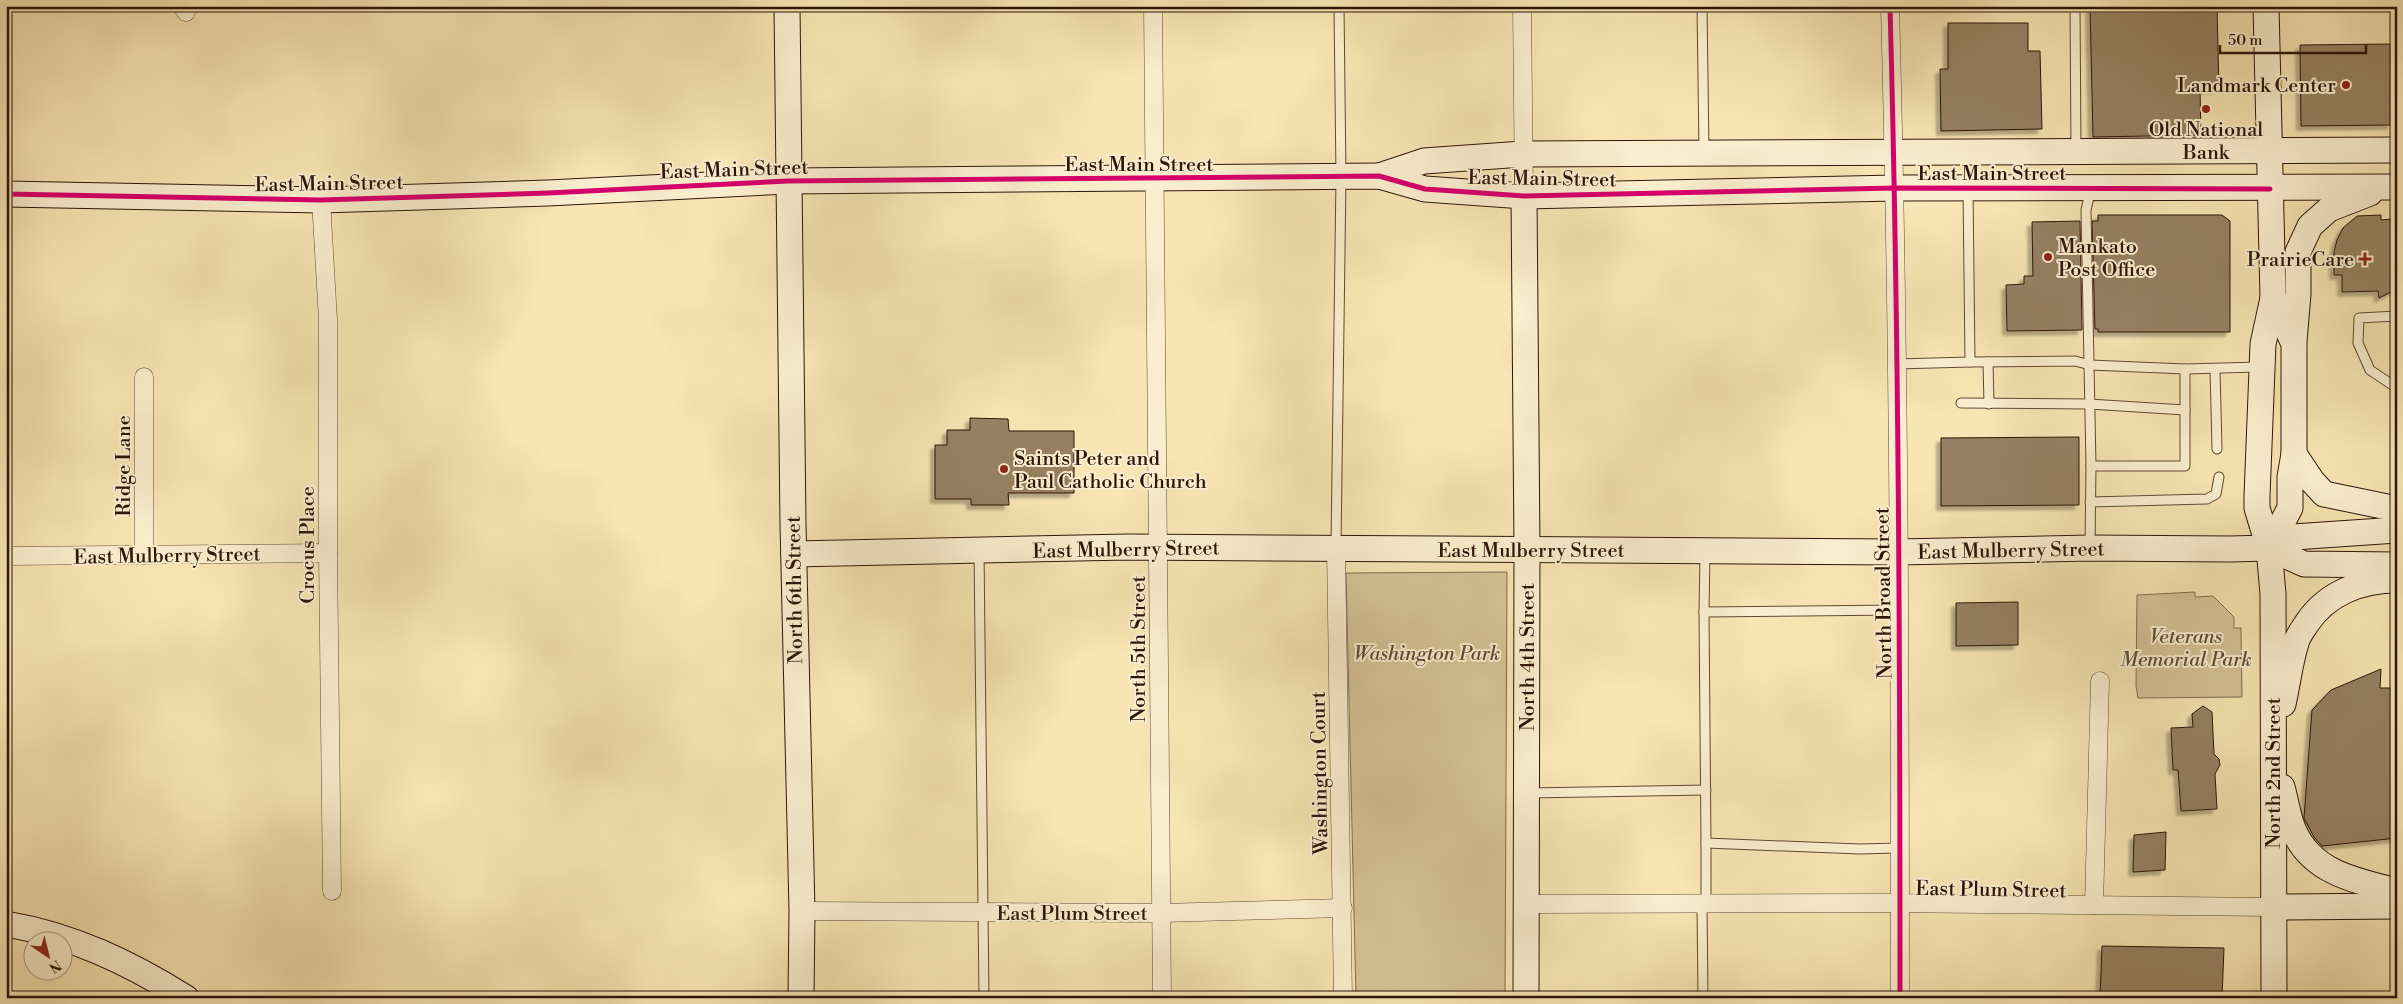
<svg xmlns="http://www.w3.org/2000/svg" width="2403" height="1004" font-family="'Libre Bodoni',serif">
	<style>
		.green { fill: #d5c296; stroke: #816c50 }
		.building { fill: #968162; stroke: #2d150a; filter: url(#shadow) }
		.lines { fill: none; stroke-linecap: round; stroke-linejoin: round }
		.lane-casing { stroke: #604934; stroke-width: 11 }
		.street-casing { stroke: #604934; stroke-width: 19 }
		.secondary-casing { stroke: #2d150a; stroke-width: 27 }
		.lane { stroke: #faeece; stroke-width: 9 }
		.street { stroke: #faeece; stroke-width: 18 }
		.secondary { stroke: #faeece; stroke-width: 25 }
		.cycleway-casing { stroke: #faeece; stroke-width: 8 }
		.cycleway { stroke: #d6006c; stroke-width: 5 }
		.poi-dot { fill: #8f2418; stroke: #faeece; stroke-width: 2 }
		.labels { text-anchor: middle; stroke-width: 4; stroke-linejoin: round; paint-order: stroke }
		.poi-label { font-size: 20px; fill: #2d150a; stroke: #faeece; text-anchor: end }
		.street-label { font-size: 20px; fill: #2d150a; stroke: #faeece }
		.park-label { font-size: 20px; font-style: italic; fill: #5f4934; stroke: #faeece }
	</style>
	<defs>
		<filter id="shadow"><feDropShadow dx="-4.5" dy="4.5" stdDeviation="1" flood-color="#0004"/></filter>
	</defs>
	<rect width="100%" height="100%" fill="#f7e5b3"/>
	<filter id="stains"><feTurbulence type="fractalNoise" baseFrequency=".004" numOctaves="4"/><feColorMatrix values="0 0 0 0 .2 0 0 0 0 .09 0 0 0 0 .02 0 0 0 .5 -.17"/></filter>
	<radialGradient id="worn" r=".72"><stop offset=".6" stop-color="#630" stop-opacity="0"/><stop offset="1" stop-color="#630" stop-opacity=".3"/></radialGradient>
	<g class="green">
		<polygon points="1507,572 1505,998 1356,998 1346,573"/>
		<polygon points="2195,592 2195,597 2213,596 2234,617 2234,628 2241,628 2242,697 2138,698 2136,686 2137,595"/>
	</g>
	<g class="building">
		<polygon points="2090,6 2217,6 2219,89 2200,89 2201,135 2093,137"/>
		<polygon points="1948,23 2028,23 2028,51 2040,51 2042,129 1941,131 1940,69 1948,69"/>
		<polygon points="2391,44 2392,125 2301,126 2300,45"/>
		<polygon points="2098,215 2222,215 2230,221 2230,332 2098,332 2098,329 2095,329 2092,221 2098,221"/>
		<polygon points="2381,215 2381,220 2391,219 2393,251 2396,251 2397,289 2379,298 2378,291 2342,292 2342,275 2334,275 2334,252 2337,240 2343,228 2357,216"/>
		<polygon points="2080,221 2082,330 2007,331 2006,285 2024,284 2024,276 2033,276 2032,222"/>
		<polygon points="970,418 1008,419 1009,431 1074,431 1074,493 1008,493 1009,505 971,505 971,499 935,499 935,445 947,445 947,430 970,430"/>
		<polygon points="2079,437 2079,505 1941,506 1941,438"/>
		<polygon points="2018,602 2018,645 1956,646 1956,603"/>
		<polygon points="2381,669 2380,688 2397,688 2397,838 2322,846 2314,837 2304,818 2312,710 2331,690"/>
		<polygon points="2203,706 2212,712 2214,754 2219,759 2220,765 2215,774 2217,809 2181,811 2178,770 2173,770 2171,728 2193,727 2192,714"/>
		<polygon points="2166,832 2165,870 2133,872 2134,835"/>
		<polygon points="2102,946 2224,948 2222,998 2100,998"/>
	</g>
	<g class="lines">
		<defs>
			<g id="lane">
				<polyline points="1702,6 1704,151"/>
				<polyline points="2075,6 2076,151"/>
				<polyline points="1968,188 1970,362 2075,361 2090,365 2185,369 2259,367"/>
				<polyline points="2397,316 2359,318 2358,343 2370,370 2397,388"/>
				<polyline points="1988,362 1989,404"/>
				<polyline points="1896,364 1970,362"/>
				<polyline points="2215,369 2217,449"/>
				<polyline points="1961,403 2089,404 2185,410"/>
				<polyline points="2091,466 2185,466 2185,369"/>
				<polyline points="2090,502 2207,499 2216,494 2219,477"/>
				<polyline points="1336,546 1341,177 1339,6"/>
				<polyline points="2090,547 2091,466 2086,210 2091,188"/>
				<polyline points="979,551 984,998"/>
				<polyline points="1704,612 1705,553"/>
				<polyline points="1529,793 1706,790"/>
				<polyline points="1898,848 1860,849 1706,843 1704,612 1899,610"/>
				<polyline points="1706,903 1706,843"/>
				<polyline points="1702,904 1703,998"/>
			</g>
			<g id="street">
				<polyline points="182,6 186,12"/>
				<polyline points="1153,6 1162,998"/>
				<polyline points="1522,6 1524,196"/>
				<path d="M1890,6c9,331 10,661 10,992"/>
				<polyline points="321,200 328,320 328,553 332,891"/>
				<polyline points="1336,548 1343,998"/>
				<polyline points="144,555 144,377"/>
				<polyline points="6,556 328,553"/>
				<polyline points="1527,904 1883,903 2273,907"/>
				<polyline points="2094,905 2100,681"/>
				<polyline points="802,911 1161,913 1343,908"/>
			</g>
			<g id="secondary">
				<polyline points="787,6 793,524 802,911 801,998"/>
				<polyline points="2266,6 2273,298 2263,344 2257,496 2257,508 2269,548 2273,594 2274,998"/>
				<polyline points="1379,176 1424,161 1523,154 2397,150"/>
				<polyline points="6,194 321,200 548,193 788,181 1379,176 1425,189 1524,196 1895,188 2397,187"/>
				<polyline points="1524,196 1527,549 1526,998"/>
				<polyline points="2294,341 2298,294 2298,252 2310,226 2329,209 2370,193"/>
				<polyline points="2294,454 2312,481 2324,494 2397,509"/>
				<polyline points="2269,548 2290,508 2290,477 2294,454 2294,344 2273,298"/>
				<polyline points="2269,548 2304,564 2397,565"/>
				<polyline points="794,554 1128,547 1898,552 2090,548 2230,549 2269,548 2293,537 2397,530"/>
				<path d="M2283,704c5,-21 7,-44 14,-64 2,-6 7,-12 10,-17 20,-30 54,-43 90,-43"/>
				<path d="M2282,787c4,14 6,31 12,44 18,42 63,50 103,60"/>
				<polyline points="2273,907 2397,906"/>
				<path d="M6,924c66,11 124,39 180,74"/>
			</g>
		</defs>
		<use href="#lane" class="lane-casing"/>
		<use href="#street" class="street-casing"/>
		<use href="#secondary" class="secondary-casing"/>
		<use href="#lane" class="lane"/>
		<use href="#street" class="street"/>
		<use href="#secondary" class="secondary"/>
		<defs>
			<g id="cycleway">
				<path d="M1890,6c9,331 10,661 10,992"/>
				<polyline points="6,194 321,200 548,193 788,181 1379,176 1425,189 1524,196 1895,188 2270,189"/>
			</g>
		</defs>
		<use href="#cycleway" class="cycleway-casing"/>
		<use href="#cycleway" class="cycleway"/>
	</g>
	<g class="poi-dot">
		<circle cx="2346" cy="85" r="5"/>
		<circle cx="2206" cy="109" r="5"/>
		<circle cx="2048" cy="257" r="5"/>
		<path d="M2362.5 251.5h5v5h5v5h-5v5h-5v-5h-5v-5h5z"/>
		<circle cx="1004" cy="469" r="5"/>
	</g>
	<g class="labels">
		<g class="poi-label">
			<text x="2336" y="92">Landmark Center</text>
			<text x="2206" y="136" text-anchor="middle">Old National<tspan x="2206" dy="23">Bank</tspan></text>
			<text x="2058" y="253" text-anchor="start">Mankato<tspan x="2058" dy="23">Post Office</tspan></text>
			<text x="2354" y="266">PrairieCare</text>
			<text x="1014" y="465" text-anchor="start">Saints Peter and<tspan x="1014" dy="23">Paul Catholic Church</tspan></text>
		</g>
		<g class="street-label">
			<text x="1139" y="171">East Main Street</text>
			<text transform="translate(734 169) rotate(-2)" y="7">East Main Street</text>
			<text x="1992" y="180">East Main Street</text>
			<text transform="translate(1542 178) rotate(1)" y="7">East Main Street</text>
			<text transform="translate(329 183) rotate(-1)" y="7">East Main Street</text>
			<text transform="translate(123 466) rotate(-90)" y="7">Ridge Lane</text>
			<text transform="translate(307 545) rotate(-90)" y="7">Crocus Place</text>
			<text transform="translate(1126 549) rotate(-1)" y="7">East Mulberry Street</text>
			<text x="1531" y="557">East Mulberry Street</text>
			<text transform="translate(2011 550) rotate(-1)" y="7">East Mulberry Street</text>
			<text transform="translate(167 555) rotate(-1)" y="7">East Mulberry Street</text>
			<text transform="translate(794 590) rotate(-91)" y="7">North 6th Street</text>
			<text transform="translate(1883 593) rotate(-91)" y="7">North Broad Street</text>
			<text transform="translate(1138 649) rotate(-90)" y="7">North 5th Street</text>
			<text transform="translate(1527 657) rotate(-90)" y="7">North 4th Street</text>
			<text transform="translate(1319 773) rotate(-91)" y="7">Washington Court</text>
			<text transform="translate(2273 773) rotate(-90)" y="7">North 2nd Street</text>
			<text transform="translate(1991 889) rotate(1)" y="7">East Plum Street</text>
			<text x="1072" y="920">East Plum Street</text>
		</g>
		<g class="park-label">
			<text x="2186" y="643">Veterans<tspan x="2186" dy="23">Memorial Park</tspan></text>
			<text x="1427" y="660">Washington Park</text>
		</g>
	</g>
	<rect width="2403" height="1004" fill="none" stroke="#f7e5b3" stroke-width="25"/>
	<rect x="8" y="8" width="2388" height="989" fill="none" stroke="#2d150a" stroke-width="2.5"/>
	<rect x="12" y="12" width="2378" height="979" fill="none" stroke="#2d150a"/>
	<g transform="translate(48 956) rotate(145)"><circle r="24" fill="#faeece" stroke="#a89780"/>
	<path d="M0-4L9 19L0 12L-9 19Z" fill="#8f2418"/>
	<text y="-8" font-size="14" font-weight="bold" text-anchor="middle" fill="#2d150a">N</text>
	</g>
	<path d="M2220 45v8h146v-8" fill="none" stroke="#2d150a" stroke-width="2.5"/>
	<text x="2228" y="45" font-size="15" fill="#2d150a" stroke="#faeece" stroke-width="4" paint-order="stroke">50 m</text>
	<rect width="100%" height="100%" filter="url(#stains)"/>
	<rect width="100%" height="100%" fill="url(#worn)"/>
</svg>
